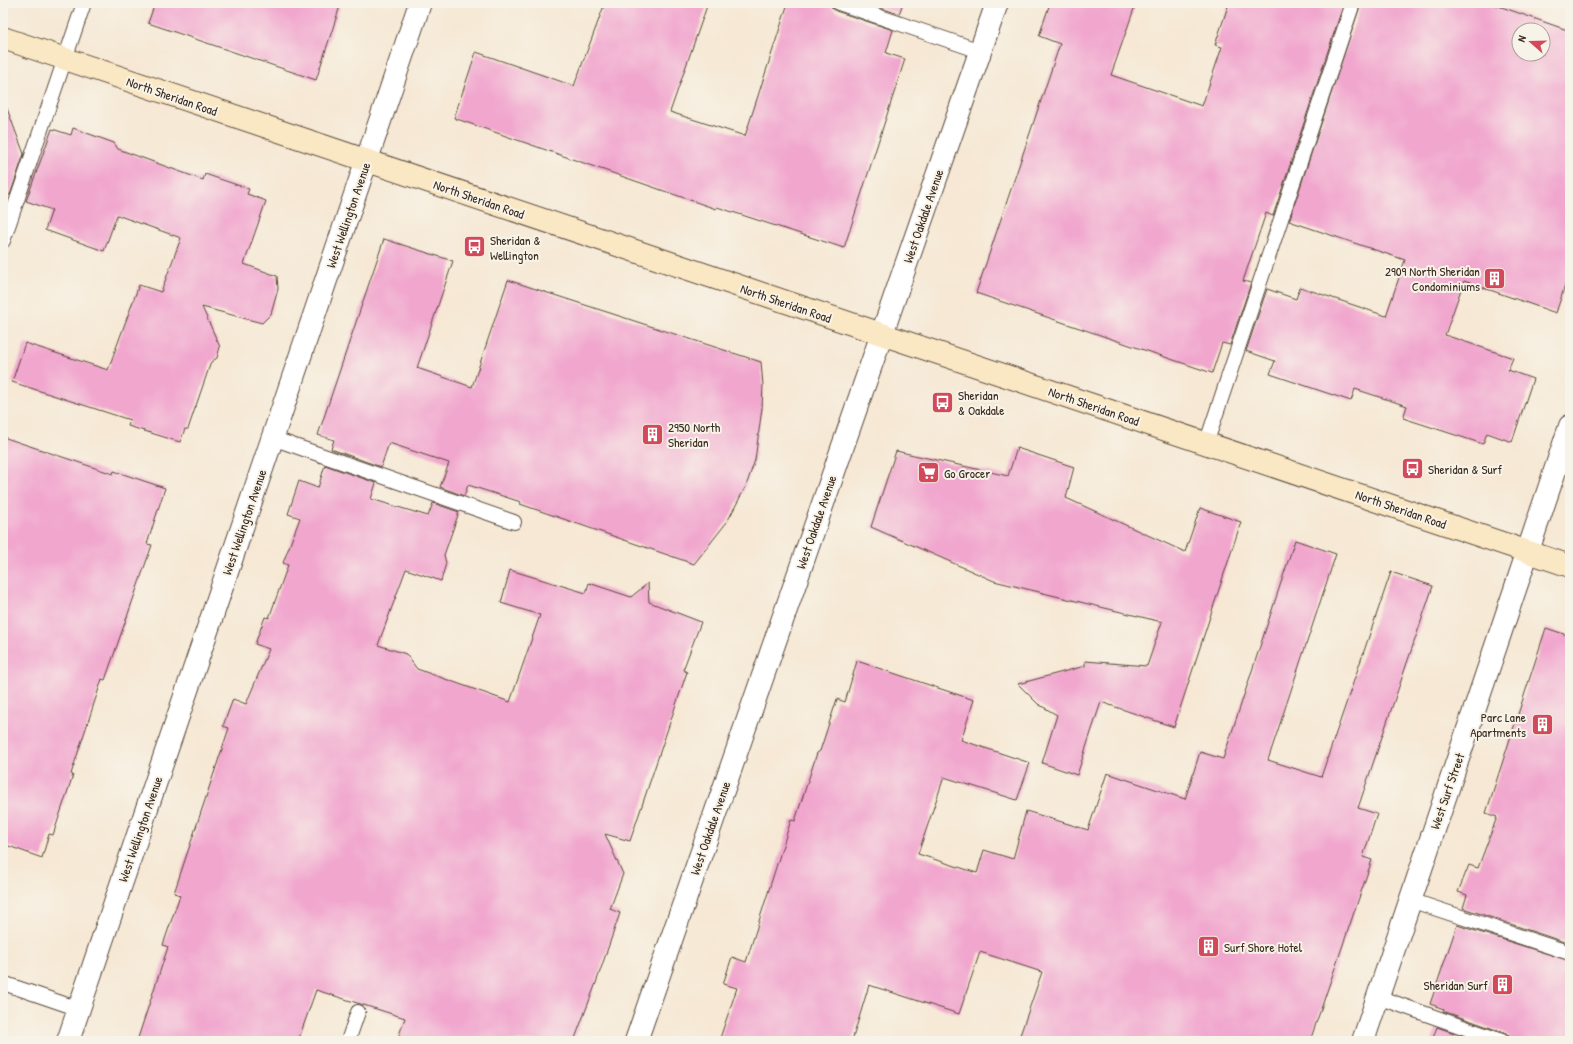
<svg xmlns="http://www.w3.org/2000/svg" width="1573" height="1044" font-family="'Patrick Hand',sans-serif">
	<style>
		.building { fill: #f1a6ce; fill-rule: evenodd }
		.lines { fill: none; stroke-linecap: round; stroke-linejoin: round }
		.lane-casing { stroke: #574639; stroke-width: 16 }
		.street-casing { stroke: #574639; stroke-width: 24 }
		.secondary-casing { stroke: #574639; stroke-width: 24 }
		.lane { stroke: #fff; stroke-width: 14 }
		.street { stroke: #fff; stroke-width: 22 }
		.secondary { stroke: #fae7c3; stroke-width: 22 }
		.labels { text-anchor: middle; stroke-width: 4; stroke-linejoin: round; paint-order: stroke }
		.street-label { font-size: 13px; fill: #3b2a1e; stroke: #f7f3e8 }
		.poi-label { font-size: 13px; fill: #3b2a1e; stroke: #f7f3e8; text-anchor: start }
	</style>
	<rect width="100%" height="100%" fill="#f7f3e8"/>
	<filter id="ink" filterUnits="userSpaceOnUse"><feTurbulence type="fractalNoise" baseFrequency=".025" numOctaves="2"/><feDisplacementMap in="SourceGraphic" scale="8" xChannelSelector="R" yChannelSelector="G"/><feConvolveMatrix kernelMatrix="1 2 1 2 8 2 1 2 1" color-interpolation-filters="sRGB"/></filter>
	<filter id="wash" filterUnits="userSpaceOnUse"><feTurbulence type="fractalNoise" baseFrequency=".012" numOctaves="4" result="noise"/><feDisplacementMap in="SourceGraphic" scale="16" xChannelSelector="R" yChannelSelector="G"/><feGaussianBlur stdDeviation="0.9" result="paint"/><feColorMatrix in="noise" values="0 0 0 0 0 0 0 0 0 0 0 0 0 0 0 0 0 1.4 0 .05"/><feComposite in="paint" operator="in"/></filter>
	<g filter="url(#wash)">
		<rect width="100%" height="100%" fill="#f6e8d4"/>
		<g id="blocks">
			<g class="building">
				<polygon points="155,3 341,3 316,80 148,23"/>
				<polygon points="605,3 708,3 670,112 745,136 788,3 831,3 832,8 836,11 893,30 886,53 905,59 844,248 717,207 716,209 454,118 476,52 574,86"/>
				<polygon points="865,3 903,3 899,14"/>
				<polygon points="1050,3 1136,3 1111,75 1202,106 1222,47 1215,45 1229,3 1344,3 1273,216 1266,213 1243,281 1251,283 1230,345 1222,343 1212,373 976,293 1060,44 1039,36"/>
				<path d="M1361,3h129l80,28v239l-14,43 -92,-32 -19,54 68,23 -5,12 25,9 -21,63 -25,-9 -4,11 -80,-26 4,-12 -52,-17 -4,12 -81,-27 5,-13 -29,-10 21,-62 29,10 4,-12 86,29 19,-56 -116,-39zM1519,30h24v24h-24z"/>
				<polygon points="6,106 24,154 10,195 3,193 3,107"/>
				<polygon points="73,128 114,143 118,149 203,180 205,174 249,189 247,194 266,201 244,264 277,276 278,289 271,314 262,323 202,307 220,347 217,358 211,362 188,429 185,429 180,442 128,426 130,420 12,382 25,343 108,370 139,285 161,292 181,238 117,215 104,251 45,230 52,210 26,201 52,129 71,135"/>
				<polygon points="384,239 453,261 417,368 472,387 508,280 761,362 763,385 762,408 755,460 746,486 727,522 694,564 520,504 521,502 468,485 464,496 440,487 449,463 389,443 381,467 331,449 334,440 318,435"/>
				<polygon points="3,437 113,474 114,471 165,488 147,544 152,545 105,680 102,679 71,774 73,775 53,835 49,834 42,858 3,844"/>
				<polygon points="1017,448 1074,467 1066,498 1185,552 1200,508 1241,522 1174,727 1101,702 1077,775 1042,763 1057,715 1038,704 1018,684 1085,666 1085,661 1147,666 1162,622 994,581 871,527 896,451 1008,476"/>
				<polygon points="325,465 376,483 371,499 428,516 433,503 459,512 444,555 446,563 441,581 406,569 378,645 406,654 417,669 510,702 540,615 501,603 510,570 586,593 589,583 631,597 648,583 649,602 701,622 683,670 687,672 630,841 605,834 623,874 610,909 620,913 596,983 574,1041 397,1041 405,1018 316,990 298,1041 137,1041 168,947 163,945 180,895 174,893 229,728 223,726 233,699 246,704 269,649 255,644 265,617 269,618 288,565 283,563 300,518 288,514 299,481 318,488"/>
				<polygon points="1295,540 1336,554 1268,760 1321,777 1391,572 1433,586 1358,808 1377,814 1363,857 1372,860 1310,1041 1018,1041 1042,972 980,952 959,1014 869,985 852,1041 719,1041 737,988 723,984 732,957 746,962 791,820 795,821 817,753 820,751 837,699 845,702 857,661 974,700 961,740 1030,763 1017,800 944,777 918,854 977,873 984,850 1013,859 1026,811 1088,830 1107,773 1185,799 1200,752 1223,759"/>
				<polygon points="1546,628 1570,636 1570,944 1463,908 1467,895 1458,892 1469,865 1478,868 1497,817 1486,813"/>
				<polygon points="1457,925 1570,961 1570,1041 1510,1041 1509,1036 1505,1033 1443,1011 1444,1009 1430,1004"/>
				<polygon points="1437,1027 1477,1041 1432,1041"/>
			</g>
		</g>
	</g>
	<g filter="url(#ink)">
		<use href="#blocks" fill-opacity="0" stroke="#574639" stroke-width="1"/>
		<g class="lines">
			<defs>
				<g id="lane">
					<polyline points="839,3 980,51"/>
					<polyline points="3,241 84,3"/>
					<polyline points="272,438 514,522"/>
					<polyline points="1206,444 1353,3"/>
					<polyline points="1410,900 1570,953"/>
					<polyline points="3,983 79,1009"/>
					<polyline points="1378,997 1502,1041"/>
					<polyline points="348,1041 358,1012"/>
				</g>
				<g id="street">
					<polyline points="68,1041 420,3"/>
					<polyline points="636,1041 997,3"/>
					<polyline points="1363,1041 1570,426"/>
				</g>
				<polyline id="secondary" points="3,38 1570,566"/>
			</defs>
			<use href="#lane" class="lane-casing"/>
			<use href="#street" class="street-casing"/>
			<use href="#secondary" class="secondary-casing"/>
			<use href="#lane" class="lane"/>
			<use href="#street" class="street"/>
			<use href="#secondary" class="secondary"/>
		</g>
	</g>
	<defs>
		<symbol id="bus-square" viewBox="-11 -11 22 22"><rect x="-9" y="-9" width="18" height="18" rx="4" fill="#d1495b" stroke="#f7f3e8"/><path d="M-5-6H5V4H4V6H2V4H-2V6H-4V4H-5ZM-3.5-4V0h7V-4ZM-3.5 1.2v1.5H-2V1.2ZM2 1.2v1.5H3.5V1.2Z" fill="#fff"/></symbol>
		<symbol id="building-square" viewBox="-11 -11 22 22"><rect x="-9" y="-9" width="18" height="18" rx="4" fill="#d1495b" stroke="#f7f3e8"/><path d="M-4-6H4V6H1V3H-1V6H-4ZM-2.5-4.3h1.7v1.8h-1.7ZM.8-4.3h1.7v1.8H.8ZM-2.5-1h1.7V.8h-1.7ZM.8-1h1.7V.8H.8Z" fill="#fff"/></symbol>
		<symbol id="supermarket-square" viewBox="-11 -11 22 22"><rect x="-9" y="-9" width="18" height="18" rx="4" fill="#d1495b" stroke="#f7f3e8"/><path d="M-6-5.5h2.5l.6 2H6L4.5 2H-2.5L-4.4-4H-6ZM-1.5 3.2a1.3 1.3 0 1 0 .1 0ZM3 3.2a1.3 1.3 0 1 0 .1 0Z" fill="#fff"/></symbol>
	</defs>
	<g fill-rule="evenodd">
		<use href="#bus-square" x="462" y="234" width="25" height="25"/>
		<use href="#building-square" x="1482" y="266" width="25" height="25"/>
		<use href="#bus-square" x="930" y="390" width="25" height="25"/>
		<use href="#building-square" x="640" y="422" width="25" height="25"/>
		<use href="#bus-square" x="1400" y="456" width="25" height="25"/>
		<use href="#supermarket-square" x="916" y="460" width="25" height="25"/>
		<use href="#building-square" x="1530" y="712" width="25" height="25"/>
		<use href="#building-square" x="1196" y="934" width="25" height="25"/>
		<use href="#building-square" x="1490" y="972" width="25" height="25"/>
	</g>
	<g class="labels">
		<g class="street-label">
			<text transform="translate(172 96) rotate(19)" y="5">North Sheridan Road</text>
			<text transform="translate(479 199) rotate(19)" y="5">North Sheridan Road</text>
			<text transform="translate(348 215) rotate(-71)" y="5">West Wellington Avenue</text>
			<text transform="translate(923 216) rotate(-71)" y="5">West Oakdale Avenue</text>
			<text transform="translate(786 303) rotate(19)" y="5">North Sheridan Road</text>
			<text transform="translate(1094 406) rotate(19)" y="5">North Sheridan Road</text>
			<text transform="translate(1401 509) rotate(19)" y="5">North Sheridan Road</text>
			<text transform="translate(244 522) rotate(-71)" y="5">West Wellington Avenue</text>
			<text transform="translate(816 522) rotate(-71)" y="5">West Oakdale Avenue</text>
			<text transform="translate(1447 791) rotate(-71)" y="5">West Surf Street</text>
			<text transform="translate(710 828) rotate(-71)" y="5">West Oakdale Avenue</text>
			<text transform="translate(140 829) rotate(-71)" y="5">West Wellington Avenue</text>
		</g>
		<g class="poi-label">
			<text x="490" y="245">Sheridan &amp;<tspan x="490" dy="15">Wellington</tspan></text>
			<text x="1480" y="276" text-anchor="end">2909 North Sheridan<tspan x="1480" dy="15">Condominiums</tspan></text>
			<text x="958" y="400">Sheridan<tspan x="958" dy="15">&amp; Oakdale</tspan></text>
			<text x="668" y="432">2950 North<tspan x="668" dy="15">Sheridan</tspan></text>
			<text x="1428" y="474">Sheridan &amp; Surf</text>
			<text x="944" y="478">Go Grocer</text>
			<text x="1526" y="722" text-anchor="end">Parc Lane<tspan x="1526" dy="15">Apartments</tspan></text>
			<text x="1224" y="952">Surf Shore Hotel</text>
			<text x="1488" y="990" text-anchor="end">Sheridan Surf</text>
		</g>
	</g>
	<rect width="1573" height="1044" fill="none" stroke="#f7f3e8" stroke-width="16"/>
	<g transform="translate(1531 42) rotate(290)"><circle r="19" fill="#f7f3e8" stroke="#aca397"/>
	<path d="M0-3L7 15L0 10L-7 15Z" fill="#d1495b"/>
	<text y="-6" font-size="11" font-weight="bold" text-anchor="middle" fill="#3b2a1e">N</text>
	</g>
</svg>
